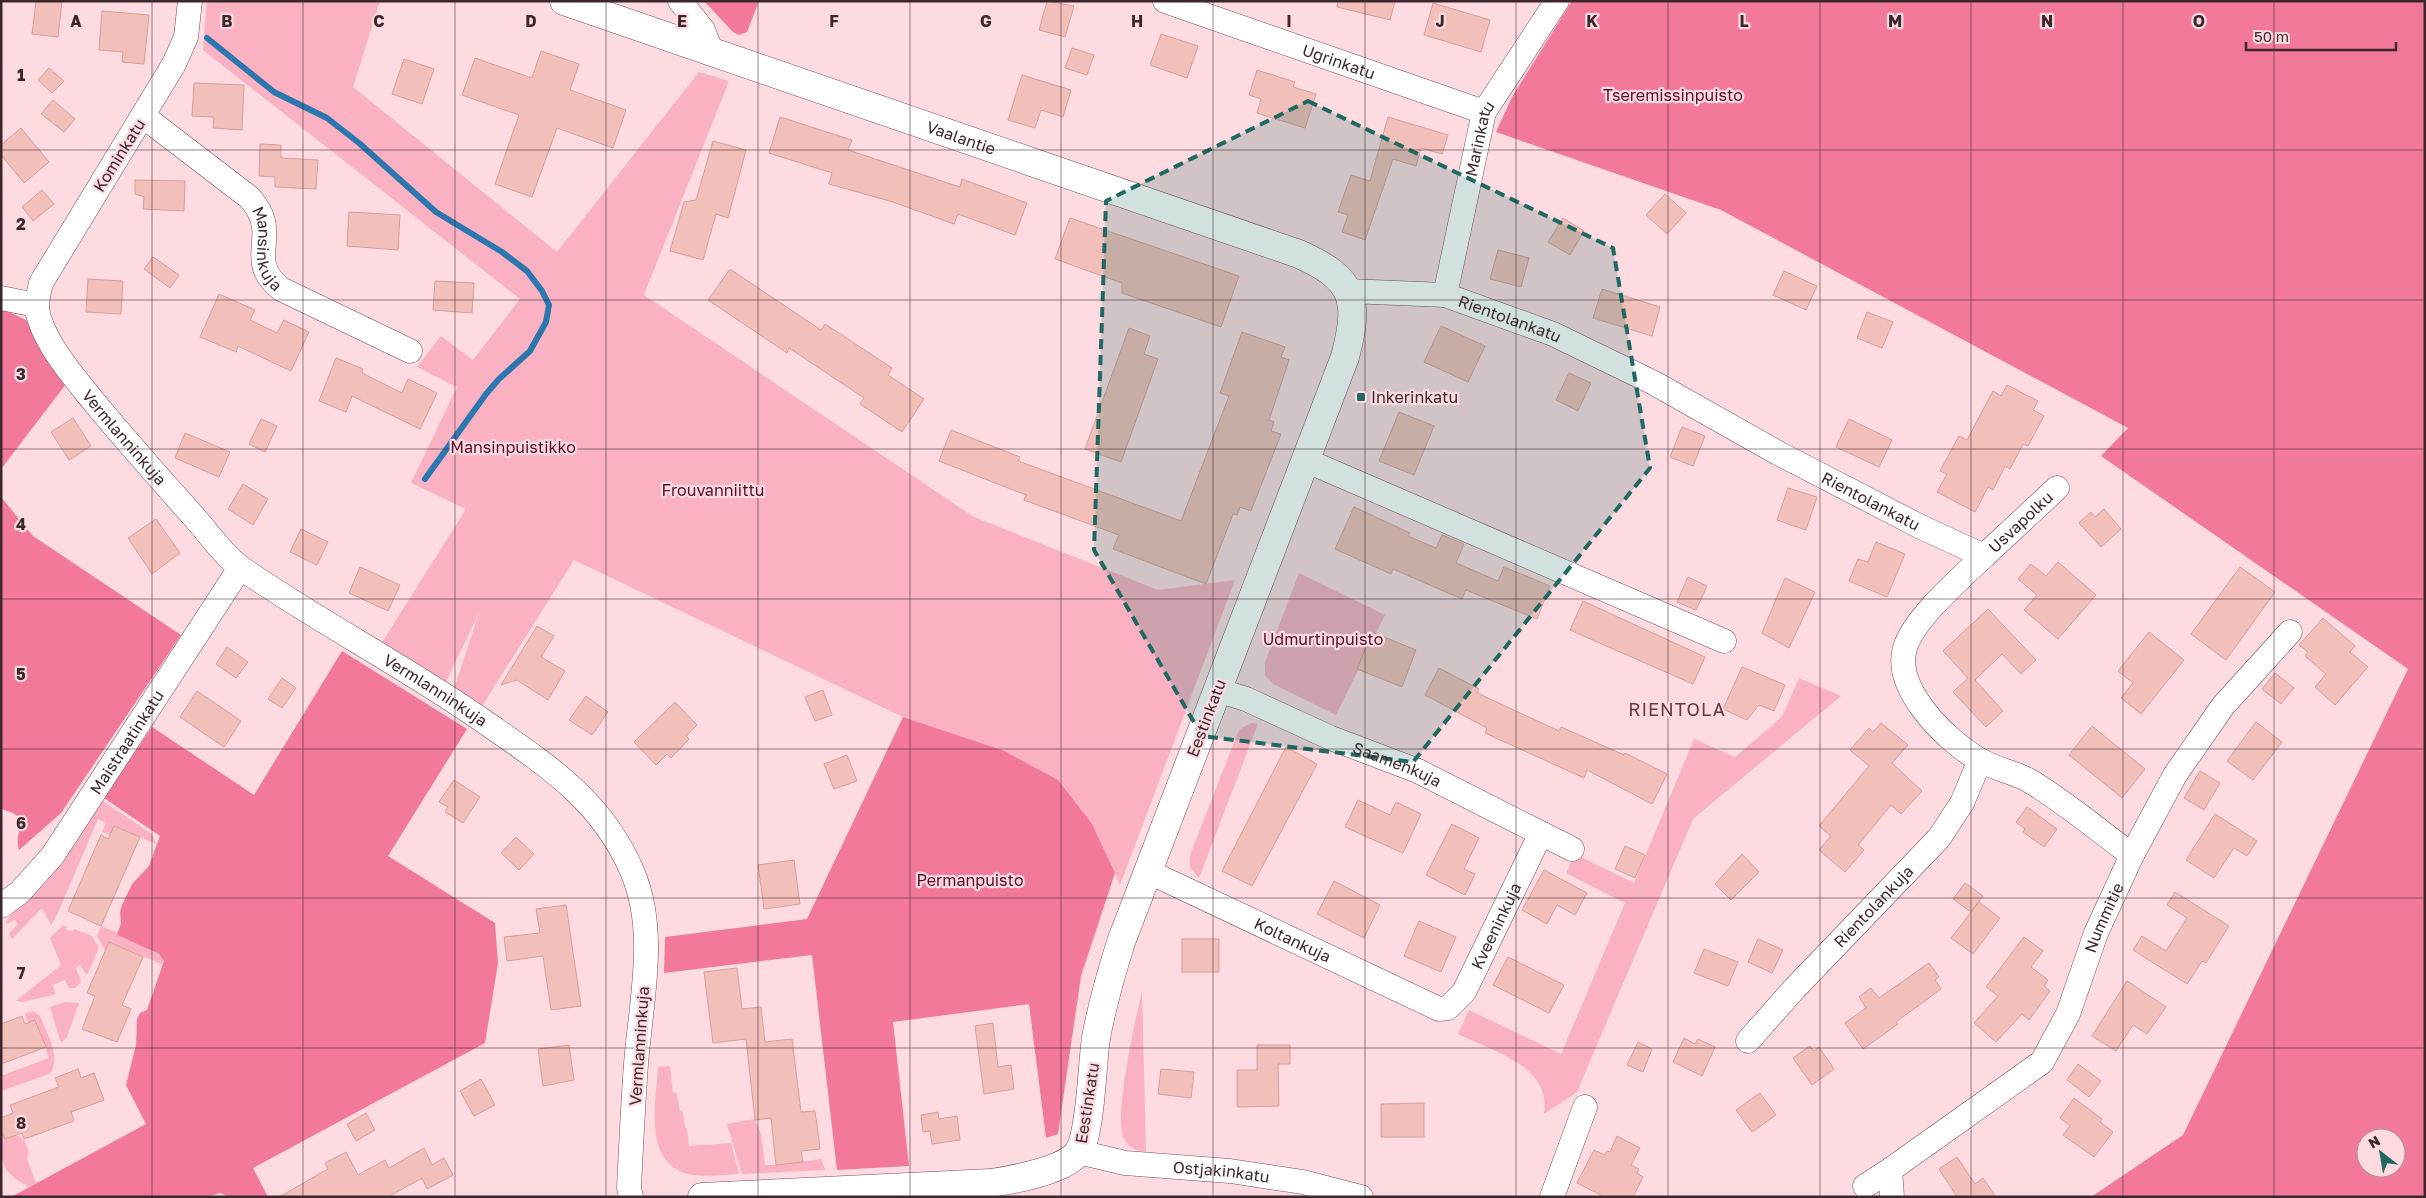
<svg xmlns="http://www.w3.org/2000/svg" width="2426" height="1198" font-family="'Golos Text',sans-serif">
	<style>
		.green { fill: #fab1c1 }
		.forest { fill: #f3799a; fill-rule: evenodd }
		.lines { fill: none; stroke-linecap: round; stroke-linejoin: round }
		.stream { stroke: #2b77b0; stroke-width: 6 }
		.building { fill: #f3bfba; stroke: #d6a09b }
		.minor-casing { stroke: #7a4c57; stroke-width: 25 }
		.tertiary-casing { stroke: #7a4c57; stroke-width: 29 }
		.minor { stroke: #fff; stroke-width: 24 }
		.tertiary { stroke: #fff; stroke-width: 28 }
		.marked { fill: #1f6960; fill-opacity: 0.2; stroke: #1f6960; stroke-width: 4; stroke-dasharray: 10 6; stroke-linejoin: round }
		.grid { fill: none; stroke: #3c272c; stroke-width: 1; stroke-opacity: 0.55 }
		.poi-dot { fill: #1f6960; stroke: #fddbe1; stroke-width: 2 }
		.labels { text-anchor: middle; stroke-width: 4.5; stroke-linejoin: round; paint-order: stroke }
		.street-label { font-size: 16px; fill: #3c272c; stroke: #fddbe1 }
		.park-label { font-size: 16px; fill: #580b28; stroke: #fddbe1 }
		.poi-label { font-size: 16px; fill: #3c272c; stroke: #fddbe1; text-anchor: start }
		.neighbourhood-label { font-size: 18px; letter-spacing: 1px; fill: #643843; stroke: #fddbe1 }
		.grid-label { font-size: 16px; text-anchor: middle; font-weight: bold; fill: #3c272c; stroke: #fddbe1; stroke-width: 4.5; stroke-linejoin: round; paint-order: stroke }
	</style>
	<rect width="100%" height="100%" fill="#fddbe1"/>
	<g class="green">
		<polygon points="207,1 380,1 353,87 557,252 699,72 729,81 644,295 974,517 1158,590 1235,580 1120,885 1092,824 1002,750 903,717 574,560 482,706 454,689 479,613 444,686 381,644 466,509 411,483 457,387 417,367 441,336 473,360 520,299 203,50"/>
		<polygon points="1299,573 1385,615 1336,715 1273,684 1265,675 1265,662"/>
		<path d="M1799,678l42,18 -148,123 -116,273 -33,22c8,-48 -52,-63 -86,-80l11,-24 92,44 64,-151 -59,-30 9,-19 59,29 60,-144 41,18 47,-40z"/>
		<polygon points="1251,723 1258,724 1199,878 1190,868 1190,855 1237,735 1240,729"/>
		<path d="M101,800l51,34 4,10 -42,-18 -4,9 -8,-3 4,-9 -8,-4 -41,96 -6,10 -9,-17 -30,31 -3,-5 9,-10 -3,-4 -9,4c3,-13 27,-28 36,-39 23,-25 40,-57 59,-85z"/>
		<polygon points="63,925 67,927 66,930 72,931 74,929 92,936 99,948 87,975 80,965 76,968 81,982 75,988 69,988 65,980 52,985 56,994 23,1002 16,1001 61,965 50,938"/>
		<path d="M101,926l17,7 -1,2c12,7 37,15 46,23l1,7 -47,-19 -4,9 -8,-4 -8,-15z"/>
		<path d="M1142,991l4,161c-9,-1 -17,-4 -22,-13 -11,-23 12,-121 18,-148z"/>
		<polygon points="65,1002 79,1003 67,1037 62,1042 60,1040 50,1007"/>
		<path d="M33,1011l7,5c6,16 23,43 9,58l-48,17v-15l48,-18 -13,-38 -8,3 -3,-9z"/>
		<path d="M670,1066l3,27h4l3,18h3l2,17h2l2,18 42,-3 8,31c-15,1 -31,3 -46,1 -51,-9 -37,-71 -35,-108z"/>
		<polygon points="755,1119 761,1134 765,1165 777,1165 821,1159 825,1170 742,1174 727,1124"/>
		<path d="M1,1130l4,9 11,-4 8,5 5,11 -2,8 9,24 -7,4c-29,-16 -28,-24 -28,-57z"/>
	</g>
	<g class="forest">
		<polygon points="704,1 759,1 747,32 739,35 733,32"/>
		<path d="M1572,1h853v1196h-334l92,-62 225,-466 -307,-213 27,-28 -407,-218 -225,-78 16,-35zM2366,1138h30v30h-30z"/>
		<polygon points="1,308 26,320 66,384 1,469"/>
		<path d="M1,497l32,39 148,99 -120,178 -42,37c-7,-22 18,-31 -18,-41z"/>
		<polygon points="342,651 467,729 388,856 495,923 498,963 485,1043 253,1168 268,1197 229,1197 220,1193 207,1197 11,1197 146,1124 126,1085 136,1045 137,1019 140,1013 147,1010 164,961 159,954 117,935 121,923 120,912 122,905 132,884 149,866 160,836 104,798 152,727 254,795"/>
		<polygon points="903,717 1002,750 1058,780 1092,824 1115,873 1081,976 1058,1134 1046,1138 1029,1004 893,1022 909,1166 837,1170 812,955 664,973 665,937 807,919"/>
	</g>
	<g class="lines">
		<polyline class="stream" points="207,38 274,92 327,118 359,143 436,212 502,252 527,271 542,291 549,305 546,322 530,351 499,379 486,394 425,479"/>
	</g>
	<g class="building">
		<polygon points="36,1 62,1 58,37 32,34"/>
		<polygon points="1047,1 1074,6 1065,37 1039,30"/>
		<polygon points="1338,1 1395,1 1390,20 1337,7"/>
		<polygon points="1433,3 1490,20 1481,52 1424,35"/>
		<polygon points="102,11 149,15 144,64 122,62 123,52 99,50"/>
		<polygon points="1161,34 1198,46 1187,78 1150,65"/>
		<polygon points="1072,48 1094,55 1087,75 1065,68"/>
		<polygon points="541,51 579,64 570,90 626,110 613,148 557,128 532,197 495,184 519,115 462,95 475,58 532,78"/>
		<polygon points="404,59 434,69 422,104 392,94"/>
		<polygon points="49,68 64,81 52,93 38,80"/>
		<polygon points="1257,70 1295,82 1293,87 1316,94 1305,128 1257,113 1261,99 1249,95"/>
		<polygon points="1022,75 1071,90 1063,117 1041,110 1035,128 1008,120"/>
		<polygon points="194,83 244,85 242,130 213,128 214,117 192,116"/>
		<polygon points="53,100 75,119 64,132 41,114"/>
		<polygon points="780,117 852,140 848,150 960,187 962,179 1027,203 1015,235 958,214 954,224 893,202 829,184 832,173 769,153"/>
		<polygon points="1388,117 1448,135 1442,154 1421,148 1416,166 1393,159 1365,240 1342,232 1348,215 1338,212 1351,175 1370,181"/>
		<polygon points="21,128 49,162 24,183 1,155 1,145"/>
		<polygon points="713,141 746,150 728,218 716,214 703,260 670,251 684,202 696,200"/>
		<polygon points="260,144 281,145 281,158 318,160 316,189 275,187 275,177 259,176"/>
		<polygon points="135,180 185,181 184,211 143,209 144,197 135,194"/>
		<polygon points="42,190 54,204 33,221 22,207"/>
		<polygon points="1665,194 1686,213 1667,234 1646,215"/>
		<polygon points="349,212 400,215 398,250 347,246"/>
		<polygon points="1070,218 1239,276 1221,327 1122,293 1122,283 1055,259"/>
		<polygon points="1563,218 1584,231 1570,255 1548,242"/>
		<polygon points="1498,250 1529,258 1521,287 1490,279"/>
		<polygon points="153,257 179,275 170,288 144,269"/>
		<polygon points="730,269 821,330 825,324 892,368 888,375 924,399 902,432 860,404 864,398 789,348 787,353 708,300"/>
		<polygon points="1784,271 1817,286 1806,310 1773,295"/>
		<polygon points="88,279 123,281 121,314 86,312"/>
		<polygon points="435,281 474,283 472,313 433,310"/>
		<polygon points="1602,289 1660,307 1652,336 1593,318"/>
		<polygon points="219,294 255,310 250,320 277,333 284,320 309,332 291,371 238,346 236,352 200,337"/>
		<polygon points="1867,312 1893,322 1882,348 1857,338"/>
		<polygon points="1441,326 1485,346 1468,382 1424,362"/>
		<polygon points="1129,328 1150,336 1144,354 1158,359 1121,462 1085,449"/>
		<polygon points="1242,332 1285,347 1281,357 1289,360 1269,420 1274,422 1271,431 1281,434 1251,511 1240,507 1237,515 1233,514 1206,584 1113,549 1119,535 1024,500 1026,495 939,461 951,430 1020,457 1018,461 1181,521 1229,396 1220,393"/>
		<polygon points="336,358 363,369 362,373 402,393 408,379 437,393 420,429 352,396 346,412 319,401"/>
		<polygon points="1569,373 1591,383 1578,411 1556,400"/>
		<polygon points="2007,385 2038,401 2033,410 2044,416 2028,446 2023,444 2010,469 2005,466 1993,490 1988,487 1975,512 1937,492 1947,474 1940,471 1959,436 1967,440 1993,391 2001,396"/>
		<polygon points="1399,412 1434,426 1414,475 1379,461"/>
		<polygon points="73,418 91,446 69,460 51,432"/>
		<polygon points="261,419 277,426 265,452 249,444"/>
		<polygon points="1849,419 1892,440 1879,467 1836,447"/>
		<polygon points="1682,427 1705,436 1693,466 1670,457"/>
		<polygon points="185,433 230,452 219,477 175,458"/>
		<polygon points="243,484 268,499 253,525 228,509"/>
		<polygon points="1788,488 1817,497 1806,530 1777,520"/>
		<polygon points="1354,507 1410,533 1408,536 1436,548 1442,535 1464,544 1456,563 1498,581 1504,567 1550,586 1537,619 1466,590 1462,599 1393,569 1391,574 1335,549"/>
		<polygon points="2104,509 2121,529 2101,547 2079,523 2091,512 2095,517"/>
		<polygon points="156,519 180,553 152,574 128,538"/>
		<polygon points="301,529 328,542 317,565 290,552"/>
		<polygon points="1876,542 1905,554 1887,597 1849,581 1858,559 1868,562"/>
		<polygon points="2058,562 2096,595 2058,639 2024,610 2037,595 2018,579 2031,564 2046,576"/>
		<polygon points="360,567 400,585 388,611 349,593"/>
		<polygon points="2240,567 2275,592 2226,660 2191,634"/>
		<polygon points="1688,577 1707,586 1696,610 1677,602"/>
		<polygon points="1785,578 1815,592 1789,648 1762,633"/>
		<polygon points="1583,601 1705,657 1693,684 1570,630"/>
		<polygon points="1988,609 2036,660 2021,674 2002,654 1975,680 2003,711 1986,727 1953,692 1968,678 1943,651"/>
		<polygon points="2323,618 2355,646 2350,652 2368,667 2335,705 2315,687 2326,674 2305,656 2308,652 2299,645"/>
		<polygon points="537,626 554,636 541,657 565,671 548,700 517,680 501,685"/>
		<polygon points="1372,632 1416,650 1402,687 1357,669"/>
		<polygon points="2149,632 2184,660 2141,714 2121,698 2133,683 2118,671"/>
		<polygon points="227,647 248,662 236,678 216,664"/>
		<polygon points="1742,667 1785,685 1774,711 1759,705 1747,720 1723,709"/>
		<polygon points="1439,668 1479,689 1477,693 1559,731 1561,727 1624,755 1625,753 1667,774 1652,804 1587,770 1584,778 1485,733 1487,728 1425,695"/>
		<polygon points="2275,673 2294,688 2281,704 2262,689"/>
		<polygon points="282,678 296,688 282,708 268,699"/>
		<polygon points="823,690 832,715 815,721 805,697"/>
		<polygon points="197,691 241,721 224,747 180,717"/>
		<polygon points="586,696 608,712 592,735 569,720"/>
		<polygon points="675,702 697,725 686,736 689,739 671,758 667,754 656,765 634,742"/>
		<polygon points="2256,722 2282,742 2253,780 2227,761"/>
		<polygon points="1881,723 1908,745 1892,763 1922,791 1901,814 1891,805 1858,845 1864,850 1845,872 1819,850 1831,836 1819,826 1869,766 1850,750 1869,728 1873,732"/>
		<polygon points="2092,726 2145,769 2122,798 2069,755"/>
		<polygon points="1286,747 1317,764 1252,886 1222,871"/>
		<polygon points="847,755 857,781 834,789 824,764"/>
		<polygon points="2200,771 2220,783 2204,810 2184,798"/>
		<polygon points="454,780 480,797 463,823 445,812 448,807 439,802"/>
		<polygon points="1358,800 1390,815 1396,802 1421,814 1403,853 1345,827"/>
		<polygon points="2027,807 2057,829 2044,847 2023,832 2025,829 2016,822"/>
		<polygon points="2215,814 2257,841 2247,856 2234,848 2214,878 2186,860"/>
		<polygon points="1452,824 1479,838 1464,869 1475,874 1465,895 1426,875"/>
		<polygon points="114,826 140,837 101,926 68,911 101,835 108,839"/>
		<polygon points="516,837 534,854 519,870 501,853"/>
		<polygon points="1625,846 1645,855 1635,878 1615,869"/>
		<polygon points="1742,854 1759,872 1731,900 1715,884"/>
		<polygon points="794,860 800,904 764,909 758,865"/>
		<polygon points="1544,870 1587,893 1575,915 1557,905 1547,924 1522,910"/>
		<polygon points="1334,881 1380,905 1364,938 1317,914"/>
		<polygon points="1965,883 1983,896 1971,912 1953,899"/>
		<polygon points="2175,892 2229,926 2206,963 2202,961 2187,984 2133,950 2142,936 2166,951 2187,918 2167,905"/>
		<polygon points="1979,902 2000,918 1973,954 1951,938"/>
		<polygon points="566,905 581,1006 551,1010 543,956 507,961 504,937 540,933 536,909"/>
		<polygon points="1419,921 1456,937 1441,972 1404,956"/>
		<polygon points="2024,937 2043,951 2031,967 2048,980 2044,986 2050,991 2029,1020 2022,1014 1996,1042 1974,1023 1998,996 1986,987"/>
		<rect x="1182" y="939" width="37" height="33"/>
		<polygon points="1758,939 1783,950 1772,973 1748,962"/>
		<polygon points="109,942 143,957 122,1005 131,1009 117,1042 82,1029 95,996 87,993"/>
		<polygon points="1704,949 1738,962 1728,986 1694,973"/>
		<polygon points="1508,957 1564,985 1549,1013 1493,985"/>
		<polygon points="1929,963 1939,977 1935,980 1941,989 1896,1022 1898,1024 1863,1049 1845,1023 1866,1008 1859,997 1871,988 1879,998"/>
		<polygon points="737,968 742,1009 761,1007 765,1042 792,1039 801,1112 815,1111 820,1149 801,1151 803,1162 776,1165 771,1118 755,1120 746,1039 713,1043 704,972"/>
		<polygon points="2127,981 2166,1007 2147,1034 2133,1025 2116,1051 2092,1036"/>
		<polygon points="22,1016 25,1024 35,1020 46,1047 1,1064 1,1024"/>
		<polygon points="993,1023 998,1067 1011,1065 1014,1089 984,1094 975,1026"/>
		<polygon points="1684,1038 1695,1044 1698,1039 1715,1047 1702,1076 1673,1062"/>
		<polygon points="1638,1042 1652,1049 1643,1072 1627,1065"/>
		<polygon points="569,1045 574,1080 543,1086 538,1049"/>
		<polygon points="1257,1045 1290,1045 1290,1064 1278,1064 1279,1106 1237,1107 1237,1070 1257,1070"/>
		<polygon points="1810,1046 1814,1051 1819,1047 1834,1069 1812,1085 1793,1058"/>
		<polygon points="2078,1064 2101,1081 2089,1097 2067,1080"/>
		<polygon points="78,1069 81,1078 94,1073 104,1100 71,1112 74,1121 24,1139 22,1133 5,1139 1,1130 1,1118 13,1113 10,1105 59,1087 55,1078"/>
		<polygon points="1161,1069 1194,1072 1191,1098 1158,1094"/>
		<polygon points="481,1079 495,1105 474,1116 460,1091"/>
		<polygon points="1760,1093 1776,1115 1752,1132 1736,1110"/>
		<polygon points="2074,1098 2102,1119 2100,1122 2113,1132 2094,1157 2063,1135 2070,1126 2060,1118"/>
		<polygon points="1424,1103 1424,1137 1381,1137 1381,1104"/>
		<polygon points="938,1112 939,1119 957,1116 960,1140 932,1144 930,1131 923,1132 921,1115"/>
		<polygon points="366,1113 375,1130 356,1141 347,1124"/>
		<polygon points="1617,1136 1640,1148 1631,1165 1639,1169 1637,1173 1643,1177 1633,1197 1605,1197 1577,1183 1594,1150 1605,1155 1607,1151 1610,1152"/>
		<polygon points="424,1148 432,1165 444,1158 453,1175 427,1189 422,1178 388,1197 279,1197 328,1169 325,1163 346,1152 358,1175 385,1160 389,1168"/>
		<polygon points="1957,1157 1975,1184 1983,1178 1996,1197 1957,1197 1939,1169"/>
	</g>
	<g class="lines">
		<defs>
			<g id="minor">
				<path id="s1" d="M190,1l-4,36 -12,27 -133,219c-3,13 -6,23 -2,35 10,31 35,59 55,84 33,40 67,78 101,116 15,17 30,39 49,52 80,55 166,99 245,155 59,41 113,76 143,146 26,60 9,129 4,193 -3,41 -5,82 -7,124l2,9"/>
				<polyline points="680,1 703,30 711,51"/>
				<path id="s2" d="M1165,1l319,111"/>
				<path id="s3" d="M143,116l107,82c3,4 7,9 9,13 16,30 -12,51 22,78l129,62"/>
				<path id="s4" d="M1348,291l97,4 108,39 101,49 124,70 143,74 63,29c-23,22 -70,62 -79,92 -12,41 41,92 73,111 16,10 36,13 52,22 36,22 69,50 102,74"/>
				<path id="s5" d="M1445,295l39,-183 73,-111"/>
				<polyline points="1,298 36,305"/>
				<polyline points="1305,460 1724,641"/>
				<path id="s6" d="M1984,556l73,-68"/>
				<path id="s7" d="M1217,690l29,9 85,39 87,33 154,78"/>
				<path id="s8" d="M1147,871l292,138 9,-1 16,-16 77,-159"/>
				<path id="s9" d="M1,906l19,-14 33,-37 187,-287"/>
				<path id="s10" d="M1748,1041l47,-53 144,-150 23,-35 18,-43"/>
				<path id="s11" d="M1079,1152l46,11 105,8 73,11 58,15"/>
				<polyline points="1865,1186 1890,1170"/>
				<polyline points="1552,1197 1585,1107"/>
				<path id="s12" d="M1892,1197l-2,-27 152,-108 26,-48 28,-81 36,-78 43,-80 48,-69 67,-74"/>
			</g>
			<g id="tertiary">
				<path id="s13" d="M564,1l735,253c56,25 61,46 46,103l-224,585c-10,32 -19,63 -25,96 -4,25 -5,94 -17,113 -11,19 -67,29 -88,32l-289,14"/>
			</g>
		</defs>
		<use href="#minor" class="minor-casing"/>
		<use href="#tertiary" class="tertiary-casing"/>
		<use href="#minor" class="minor"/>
		<use href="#tertiary" class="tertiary"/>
	</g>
	<path class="marked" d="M1308,101l305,147 37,220 -237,294 -211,-26 -108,-186 12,-349z"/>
	<path class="grid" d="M152,1v1196M303,1v1196M455,1v1196M606,1v1196M758,1v1196M910,1v1196M1061,1v1196M1213,1v1196M1365,1v1196M1516,1v1196M1668,1v1196M1820,1v1196M1971,1v1196M2123,1v1196M2274,1v1196M1,150h2424M1,300h2424M1,449h2424M1,599h2424M1,749h2424M1,898h2424M1,1048h2424"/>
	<rect class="poi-dot" x="1356" y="392" width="10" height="10" rx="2.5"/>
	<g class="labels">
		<g class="street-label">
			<text dy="6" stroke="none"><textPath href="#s2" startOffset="184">Ugrinkatu</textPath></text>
			<text dy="6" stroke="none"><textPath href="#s13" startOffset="420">Vaalantie</textPath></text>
			<text dy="6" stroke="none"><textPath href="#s5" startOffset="160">Marinkatu</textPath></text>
			<text transform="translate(119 155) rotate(-58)" y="6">Kominkatu</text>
			<text dy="6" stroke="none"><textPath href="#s3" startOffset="190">Mansinkuja</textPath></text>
			<text dy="6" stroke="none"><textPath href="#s4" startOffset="166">Rientolankatu</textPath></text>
			<text dy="6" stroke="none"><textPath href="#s1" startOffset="505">Vermlanninkuja</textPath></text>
			<text dy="6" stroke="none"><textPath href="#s4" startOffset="571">Rientolankatu</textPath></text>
			<text dy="6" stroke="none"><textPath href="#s6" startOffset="50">Usvapolku</textPath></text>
			<text dy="6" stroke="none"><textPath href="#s1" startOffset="910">Vermlanninkuja</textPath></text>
			<text transform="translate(1206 718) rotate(-69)" y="6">Eestinkatu</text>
			<text dy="6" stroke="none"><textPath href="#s9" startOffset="208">Maistraatinkatu</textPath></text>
			<text dy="6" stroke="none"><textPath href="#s7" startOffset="195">Saamenkuja</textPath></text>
			<text dy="6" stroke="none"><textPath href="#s10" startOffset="184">Rientolankuja</textPath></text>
			<text dy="6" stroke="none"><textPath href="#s12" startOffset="371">Nummitie</textPath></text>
			<text dy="6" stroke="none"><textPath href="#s8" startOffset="428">Kveeninkuja</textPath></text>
			<text dy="6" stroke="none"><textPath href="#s8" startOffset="161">Koltankuja</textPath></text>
			<text transform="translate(639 1046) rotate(-86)" y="6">Vermlanninkuja</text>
			<text transform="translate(1087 1103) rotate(-81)" y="6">Eestinkatu</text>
			<text dy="6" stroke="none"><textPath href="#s11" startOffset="144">Ostjakinkatu</textPath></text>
		</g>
		<g class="park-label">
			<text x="1673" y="101">Tseremissinpuisto</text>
			<text x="513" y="453">Mansinpuistikko</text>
			<text x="713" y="496">Frouvanniittu</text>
			<text x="1323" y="645">Udmurtinpuisto</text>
			<text x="970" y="886">Permanpuisto</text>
		</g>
		<g class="poi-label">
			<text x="1371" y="403">Inkerinkatu</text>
		</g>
		<g class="neighbourhood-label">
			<text x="1677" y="716">RIENTOLA</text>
		</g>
	</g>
	<g class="grid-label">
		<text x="76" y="27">A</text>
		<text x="227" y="27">B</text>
		<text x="379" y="27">C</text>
		<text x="531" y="27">D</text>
		<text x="682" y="27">E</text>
		<text x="834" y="27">F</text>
		<text x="986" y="27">G</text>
		<text x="1137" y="27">H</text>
		<text x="1289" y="27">I</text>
		<text x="1440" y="27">J</text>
		<text x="1592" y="27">K</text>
		<text x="1744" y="27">L</text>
		<text x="1895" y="27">M</text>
		<text x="2047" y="27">N</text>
		<text x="2199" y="27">O</text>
		<text x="21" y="81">1</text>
		<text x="21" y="230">2</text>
		<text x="21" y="380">3</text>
		<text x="21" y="530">4</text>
		<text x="21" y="680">5</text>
		<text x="21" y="829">6</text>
		<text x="21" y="979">7</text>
		<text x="21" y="1129">8</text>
	</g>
	<rect width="2426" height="1198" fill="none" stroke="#3c272c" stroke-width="5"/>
	<g transform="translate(2381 1153) rotate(329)"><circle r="24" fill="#fddbe1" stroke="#b09399"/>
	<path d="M0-4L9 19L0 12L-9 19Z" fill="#1f6960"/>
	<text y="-8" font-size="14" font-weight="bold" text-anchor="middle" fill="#3c272c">N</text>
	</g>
	<path d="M2246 42v8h150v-8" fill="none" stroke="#3c272c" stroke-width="2.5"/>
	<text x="2254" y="42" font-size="15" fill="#3c272c" stroke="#fddbe1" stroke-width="4" paint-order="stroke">50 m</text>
</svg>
